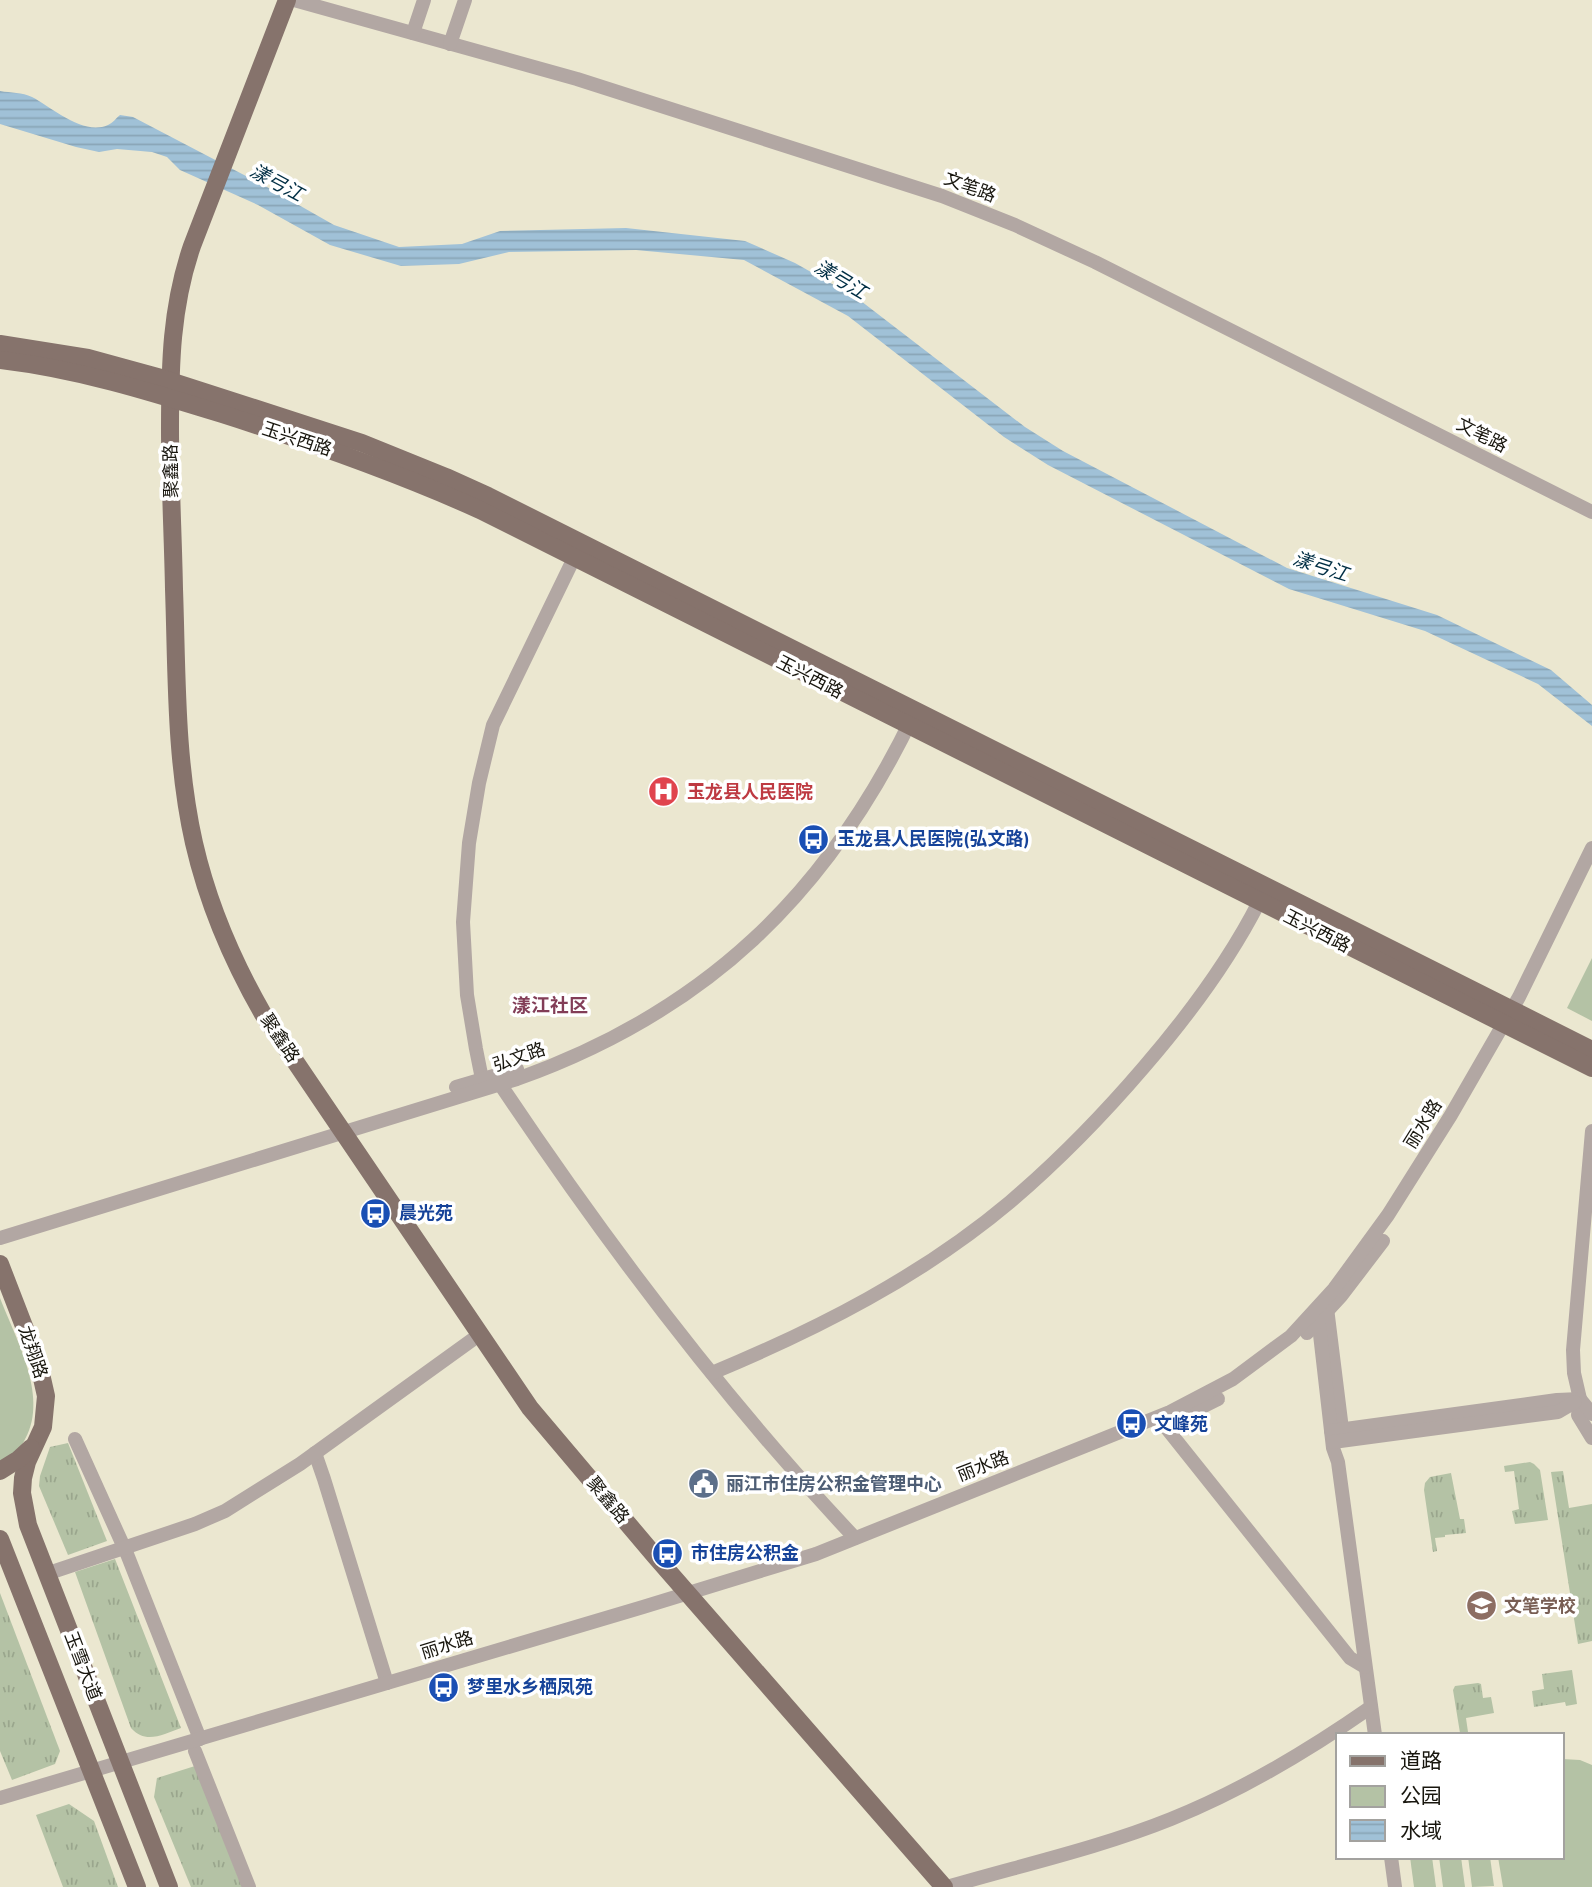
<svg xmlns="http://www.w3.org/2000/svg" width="1592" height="1887" font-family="'Nunito Sans','Noto Sans SC',sans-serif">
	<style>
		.grass { fill: url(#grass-tufts) }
		.green { fill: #b4c2a5 }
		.water { fill: url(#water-rules) }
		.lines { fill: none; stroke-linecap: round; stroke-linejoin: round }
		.minor { stroke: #b2a7a3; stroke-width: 14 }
		.major { stroke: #86736c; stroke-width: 18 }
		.labels { text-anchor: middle; stroke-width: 7; stroke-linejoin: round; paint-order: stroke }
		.street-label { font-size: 18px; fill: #18160e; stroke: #fff }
		.health-label { font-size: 18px; font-weight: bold; fill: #be3a42; stroke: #fff; text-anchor: start }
		.transit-label { font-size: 18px; font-weight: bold; fill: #164399; stroke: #fff; text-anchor: start }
		.service-label { font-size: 18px; font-weight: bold; fill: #4e5e75; stroke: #fff; text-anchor: start }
		.education-label { font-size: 18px; font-weight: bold; fill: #785e54; stroke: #fff; text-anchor: start }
		.water-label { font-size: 19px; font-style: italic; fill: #002e44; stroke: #fff }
		.neighbourhood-label { font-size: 19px; font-weight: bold; fill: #823d57; stroke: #fff }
	</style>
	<defs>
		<pattern id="grass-tufts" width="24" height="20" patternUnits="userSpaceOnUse" patternTransform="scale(1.75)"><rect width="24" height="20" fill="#b4c2a5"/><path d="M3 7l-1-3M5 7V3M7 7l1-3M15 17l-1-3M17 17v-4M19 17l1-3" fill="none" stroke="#9aa68d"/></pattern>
		<pattern id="water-rules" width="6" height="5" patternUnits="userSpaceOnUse" patternTransform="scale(1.75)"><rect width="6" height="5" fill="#a0c1d7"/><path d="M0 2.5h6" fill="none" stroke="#89a5b7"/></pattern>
	</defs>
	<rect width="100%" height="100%" fill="#ebe7d0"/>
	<g class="grass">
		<polygon points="68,1443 107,1541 68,1555 39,1486 40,1476 50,1447"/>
		<polygon points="1530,1462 1534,1464 1540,1470 1548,1520 1515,1524 1512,1511 1519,1509 1514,1471 1505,1472 1504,1466"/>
		<polygon points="1563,1471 1569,1508 1592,1504 1592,1641 1578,1644 1551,1472"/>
		<polygon points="1451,1473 1460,1519 1464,1519 1466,1533 1445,1535 1445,1537 1435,1538 1437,1551 1433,1552 1424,1490 1425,1483 1430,1477"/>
		<path d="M115,1559l66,169c-18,6 -35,17 -50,0l-56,-156z"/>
		<polygon points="0,1593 60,1751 55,1764 12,1780 0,1751"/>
		<polygon points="1572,1670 1577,1704 1566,1706 1565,1702 1534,1707 1532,1691 1544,1689 1542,1674"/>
		<polygon points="1478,1683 1481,1684 1483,1698 1491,1697 1494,1713 1466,1718 1468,1732 1460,1733 1453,1690 1455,1686"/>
		<polygon points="195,1766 242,1887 191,1887 154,1797 157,1778"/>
		<polygon points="69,1804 94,1821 118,1887 63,1887 36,1815"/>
	</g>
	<g class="green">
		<polygon points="1592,958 1592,1021 1567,1008"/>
		<path d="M0,1298c16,42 51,101 23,145 -6,9 -15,16 -23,23z"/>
		<polygon points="1562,1759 1580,1760 1592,1765 1592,1887 1503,1887 1498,1857 1562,1857"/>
		<polygon points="1410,1857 1432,1857 1436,1887 1414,1887"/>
		<polygon points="1439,1857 1461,1857 1465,1887 1443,1887"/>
		<polygon points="1468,1857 1490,1857 1494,1886 1472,1887"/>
	</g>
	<path class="water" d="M0,91c11,2 22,1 32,6 21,11 51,39 76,28 5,-2 8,-7 12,-10l13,2 134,70 67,38 65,22 63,-3 38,-13 126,-3 119,13 50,22 62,35 168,129 38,24 224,117 150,47 114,55 41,35v21l-54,-42 -113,-53 -136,-42 -241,-124 -44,-28 -156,-121 -104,-56 -108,-10 -127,2 -50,12 -58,2 -71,-21 -72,-40 -78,-35 -13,-13 -15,-5 -35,-3 -18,3 -23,-5 -76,-23z"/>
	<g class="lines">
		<g class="minor">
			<polyline points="294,0 577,79 942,196 1015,225 1095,262 1592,512"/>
			<polyline points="413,33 424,0"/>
			<polyline points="450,44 465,0"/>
			<polyline points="482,1079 476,1049 467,995 463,922 469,843 479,783 493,725 574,558"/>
			<path d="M500,1084c107,160 223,314 355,454"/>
			<polyline points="456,1087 517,1069"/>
			<polyline points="1592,1131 1573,1350 1574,1373 1580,1399 1578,1415 1592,1438"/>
			<path d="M0,1238l517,-159c188,-67 310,-184 396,-363"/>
			<polyline points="1327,1308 1343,1437"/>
			<polyline points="1318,1317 1333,1448 1338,1462 1375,1735"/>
			<polyline points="1307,1333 1341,1296 1383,1241"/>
			<path d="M712,1373c106,-44 210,-97 298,-171 48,-41 93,-87 134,-135 44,-51 85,-106 115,-165"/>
			<polyline points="1174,1421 1218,1399"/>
			<polyline points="1164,1425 1350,1658 1365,1667"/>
			<polyline points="1331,1431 1557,1400 1580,1399 1592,1414"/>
			<polyline points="75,1439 127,1554 200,1739"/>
			<polyline points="1333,1442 1558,1412 1575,1402"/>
			<polyline points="315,1453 324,1479 387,1683"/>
			<polyline points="46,1574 195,1524 225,1511 300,1464 472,1340"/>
			<polyline points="195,1751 249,1887"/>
			<polyline points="0,1798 643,1607 816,1554 1170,1412 1233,1379 1291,1336 1334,1289 1388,1215 1451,1115 1519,997 1592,848"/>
			<polyline points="1391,1857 1395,1887"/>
			<path d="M947,1887c75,-22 152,-39 224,-68 72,-29 137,-68 200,-112"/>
		</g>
		<g class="major">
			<path d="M287,0l-95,246c-21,61 -22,119 -22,183 0,53 3,107 4,160 3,84 1,170 20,254 14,61 38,117 69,171l267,394 125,148 289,331"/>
			<polyline points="0,344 88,358 161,378 362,443 446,477 488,496 1592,1050"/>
			<path d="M0,360c77,9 148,31 222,54 88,28 174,58 258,96l1112,558"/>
			<polyline points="0,1264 39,1365 46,1396 43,1427 27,1462 23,1478 22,1493 28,1525 169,1887"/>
			<polyline points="0,1471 19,1459 31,1448"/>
			<polyline points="0,1539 137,1887"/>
		</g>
	</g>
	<defs>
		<symbol id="hospital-disc" viewBox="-11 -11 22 22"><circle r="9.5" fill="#e0444e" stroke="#fff"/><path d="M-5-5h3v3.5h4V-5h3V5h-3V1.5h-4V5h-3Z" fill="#fff"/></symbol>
		<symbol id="bus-disc" viewBox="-11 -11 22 22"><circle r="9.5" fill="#1a4fb4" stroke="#fff"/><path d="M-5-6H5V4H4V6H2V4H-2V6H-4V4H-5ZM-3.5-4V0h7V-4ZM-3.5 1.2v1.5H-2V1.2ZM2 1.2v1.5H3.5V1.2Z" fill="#fff"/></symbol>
		<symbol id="civic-disc" viewBox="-11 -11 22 22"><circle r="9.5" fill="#5c6f8a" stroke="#fff"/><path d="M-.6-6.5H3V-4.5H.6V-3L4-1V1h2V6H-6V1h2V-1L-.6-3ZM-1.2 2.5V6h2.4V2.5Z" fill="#fff"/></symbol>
		<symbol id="school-disc" viewBox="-11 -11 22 22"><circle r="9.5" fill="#8d6e63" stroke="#fff"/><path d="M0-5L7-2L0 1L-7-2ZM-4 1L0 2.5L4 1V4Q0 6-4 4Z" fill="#fff"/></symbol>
	</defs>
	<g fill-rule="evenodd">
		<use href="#hospital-disc" x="646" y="774" width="35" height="35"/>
		<use href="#bus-disc" x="796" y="822" width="35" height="35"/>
		<use href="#bus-disc" x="358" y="1196" width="35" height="35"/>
		<use href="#bus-disc" x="1114" y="1406" width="35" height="35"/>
		<use href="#civic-disc" x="686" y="1466" width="35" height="35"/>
		<use href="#bus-disc" x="650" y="1536" width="35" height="35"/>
		<use href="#school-disc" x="1464" y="1588" width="35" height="35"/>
		<use href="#bus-disc" x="426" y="1670" width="35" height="35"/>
	</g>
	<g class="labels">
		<g class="street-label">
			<text transform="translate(970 187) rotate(21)" y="6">文笔路</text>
			<text transform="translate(1482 435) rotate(27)" y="6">文笔路</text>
			<text transform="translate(297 439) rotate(18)" y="6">玉兴西路</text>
			<text transform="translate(171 471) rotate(-91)" y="6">聚鑫路</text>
			<text transform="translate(810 677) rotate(27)" y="6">玉兴西路</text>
			<text transform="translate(1317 931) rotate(27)" y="6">玉兴西路</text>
			<text transform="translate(280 1038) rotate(56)" y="6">聚鑫路</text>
			<text transform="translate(519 1057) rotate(-19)" y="6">弘文路</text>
			<text transform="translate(1423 1124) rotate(-58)" y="6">丽水路</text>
			<text transform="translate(33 1352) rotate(71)" y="6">龙翔路</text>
			<text transform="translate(983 1466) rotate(-21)" y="6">丽水路</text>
			<text transform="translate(608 1500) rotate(50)" y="6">聚鑫路</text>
			<text transform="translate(447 1645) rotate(-17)" y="6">丽水路</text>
			<text transform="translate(83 1666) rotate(69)" y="6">玉雪大道</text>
		</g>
		<g class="health-label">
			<text x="687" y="798">玉龙县人民医院</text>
		</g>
		<g class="transit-label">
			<text x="837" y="845">玉龙县人民医院(弘文路)</text>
			<text x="399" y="1219">晨光苑</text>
			<text x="1154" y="1430">文峰苑</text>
			<text x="691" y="1559">市住房公积金</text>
			<text x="467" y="1693">梦里水乡栖凤苑</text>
		</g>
		<g class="service-label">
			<text x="726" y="1490">丽江市住房公积金管理中心</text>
		</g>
		<g class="education-label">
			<text x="1504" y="1612">文笔学校</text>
		</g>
		<g class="water-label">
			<text transform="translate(277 182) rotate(28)" y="7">漾弓江</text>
			<text transform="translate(841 279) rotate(31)" y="7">漾弓江</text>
			<text transform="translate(1321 566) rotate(18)" y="7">漾弓江</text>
		</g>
		<g class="neighbourhood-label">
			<text x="550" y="1012">漾江社区</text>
		</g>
	</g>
	<rect x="1336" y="1733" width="228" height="126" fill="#ffffff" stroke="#a3a29f" stroke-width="2"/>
	<rect x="1350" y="1756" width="35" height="10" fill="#86736c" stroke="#a3a29f" stroke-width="2"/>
	<text x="1400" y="1768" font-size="21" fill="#18160e">道路</text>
	<rect x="1350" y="1786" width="35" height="21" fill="#b4c2a5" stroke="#a3a29f" stroke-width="2"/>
	<text x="1400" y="1803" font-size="21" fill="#18160e">公园</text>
	<rect x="1350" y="1820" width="35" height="21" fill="url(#water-rules)" stroke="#a3a29f" stroke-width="2"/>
	<text x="1400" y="1838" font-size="21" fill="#18160e">水域</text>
</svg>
